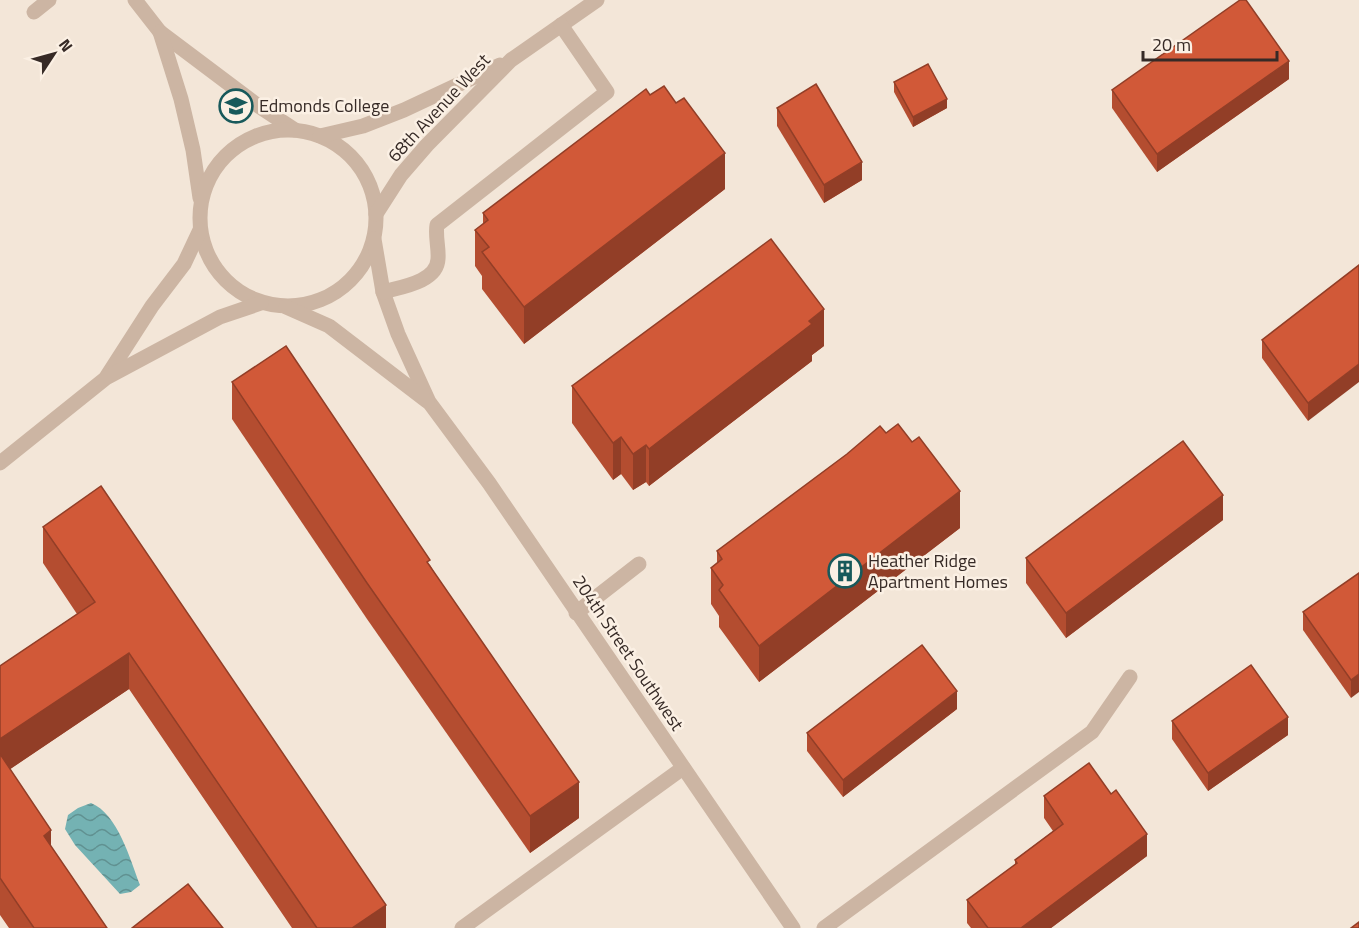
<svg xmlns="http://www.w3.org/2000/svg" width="1359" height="928" font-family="'Titillium Web',sans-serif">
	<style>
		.water { fill: url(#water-waves) }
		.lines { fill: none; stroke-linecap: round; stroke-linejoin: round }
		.minor { stroke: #ccb5a3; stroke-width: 15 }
		.wall { fill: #b44d30 }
		.shaded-wall { fill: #923e27 }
		.building { fill: #d15938; stroke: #923e27; stroke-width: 1.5 }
		.labels { text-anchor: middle; stroke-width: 5; stroke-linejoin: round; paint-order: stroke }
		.poi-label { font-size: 18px; fill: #362a26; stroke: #fbf0e4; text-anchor: start }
		.street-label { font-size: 18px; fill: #362a26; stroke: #fbf0e4 }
	</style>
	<defs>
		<pattern id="water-waves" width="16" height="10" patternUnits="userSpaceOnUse" patternTransform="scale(1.5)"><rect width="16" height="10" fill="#74b2b3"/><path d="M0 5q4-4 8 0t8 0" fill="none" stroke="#609191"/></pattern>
	</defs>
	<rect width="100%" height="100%" fill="#f3e6d8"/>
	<path class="water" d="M91,803c27,11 39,56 49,82l-9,7 -11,2 -45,-49 -10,-16 3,-14 10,-7z"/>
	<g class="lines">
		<g class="minor">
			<polyline points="135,0 160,32 257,105 295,130"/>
			<polyline points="34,12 49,0"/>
			<polyline points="160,32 181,99 193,150 200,198"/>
			<circle cx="288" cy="218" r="88"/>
			<polyline points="320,136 363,126 404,110 500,65"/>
			<polyline points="376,214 401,175 427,145 511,60 597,0"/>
			<polyline points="374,239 383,292 398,334 429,402 489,483 793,928"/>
			<path d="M383,292c18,-5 54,-10 55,-33 1,-11 -3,-23 -1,-34l170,-133 -46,-67"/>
			<polyline points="286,307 329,326 427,401"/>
			<polyline points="107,376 152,306 184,264 200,230"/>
			<polyline points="0,463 106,378 220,317 261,303"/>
			<polyline points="576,613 639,564"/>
			<polyline points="462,928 683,768"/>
			<polyline points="824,928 1092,732 1130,677"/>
		</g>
	</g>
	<g class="wall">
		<polygon points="1289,79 1157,172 1112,108 1112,90"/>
		<polygon points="894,82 947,108 913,127 894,92"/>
		<polygon points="777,108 862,180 824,203 777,126"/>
		<polygon points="725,189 524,344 482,289 482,276 475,266 475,230 483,224 483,213"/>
		<polygon points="1359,265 1308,421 1262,358 1262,340"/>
		<polygon points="824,346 812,355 812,361 649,486 646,482 633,490 621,474 613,480 572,423 572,386"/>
		<polygon points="232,382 430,565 579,818 530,853 367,619 232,419"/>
		<polygon points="1223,520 1066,638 1026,583 1026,558"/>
		<polygon points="43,527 386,928 292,928 129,689 10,769 51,847 107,928 9,928 0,915 0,666 77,614 43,563"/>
		<polygon points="960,528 759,682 719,627 719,616 711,604 711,568 717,563 717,551"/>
		<polygon points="1359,573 1351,698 1303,630 1303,612"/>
		<polygon points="957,709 843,797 807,751 807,733"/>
		<polygon points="1172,721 1288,735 1208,791 1172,739"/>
		<polygon points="1044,796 1147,856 1051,928 971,928 967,923 967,900 1015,865 1015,860 1053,831 1044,818"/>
	</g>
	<g class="shaded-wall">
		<polygon points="1289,61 1289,79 1157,172 1157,154"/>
		<polygon points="947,99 947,108 913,127 913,117"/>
		<polygon points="725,153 725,189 524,344 524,307"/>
		<polygon points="862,162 862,180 824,203 824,185"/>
		<polygon points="824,309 824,346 812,355 812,361 649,486 649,449"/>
		<polygon points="1359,364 1359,382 1308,421 1308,403"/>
		<polygon points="621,437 621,474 613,480 613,443"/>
		<polygon points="646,445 646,482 633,490 633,454"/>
		<polygon points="960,491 960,528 759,682 759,646"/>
		<polygon points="1223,495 1223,520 1066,638 1066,613"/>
		<polygon points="129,653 129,689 0,776 0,739"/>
		<polygon points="1359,674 1359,692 1351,698 1351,680"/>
		<polygon points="957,691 957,709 843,797 843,780"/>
		<polygon points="1288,717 1288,735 1208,791 1208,773"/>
		<polygon points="579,782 579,818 530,853 530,816"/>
		<polygon points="51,830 51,867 44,836"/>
		<polygon points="1147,834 1147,856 1051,928 1021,928"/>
		<polygon points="386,905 386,928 352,928"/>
	</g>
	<g class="building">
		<polygon points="1240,0 1246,0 1289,61 1157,154 1112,90"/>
		<polygon points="928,64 947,99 913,117 894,82"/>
		<polygon points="816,84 862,162 824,185 777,108"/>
		<polygon points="664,86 676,103 684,98 725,153 524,307 482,252 489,247 475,230 488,220 483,213 646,89 650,95"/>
		<polygon points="771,239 824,309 809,321 812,324 649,449 646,445 633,454 621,437 613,443 572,386"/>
		<polygon points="1359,265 1359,364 1308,403 1262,340"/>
		<polygon points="286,346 430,560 427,562 579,782 530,816 367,583 232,382"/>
		<polygon points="898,424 912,442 919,437 960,491 759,646 719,590 723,585 711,568 722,559 717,551 847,454 880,426 886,433"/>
		<polygon points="1183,441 1223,495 1066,613 1026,558"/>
		<polygon points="101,486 386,905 352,928 317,928 129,653 0,739 0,666 95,602 43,527"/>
		<polygon points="1359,573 1359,674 1351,680 1303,612"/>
		<polygon points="922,645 957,691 843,780 807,733"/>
		<polygon points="1251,665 1288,717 1208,773 1172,721"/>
		<polygon points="0,754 51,830 44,836 107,928 34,928 0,878"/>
		<polygon points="1089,763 1111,794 1116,790 1147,834 1021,928 988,928 967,900 1017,863 1015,860 1063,824 1044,796"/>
		<polygon points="188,884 223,928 132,928"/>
		<polygon points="1359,922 1359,928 1351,928"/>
	</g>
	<defs>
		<symbol id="university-ring" viewBox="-11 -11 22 22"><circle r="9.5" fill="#fbf0e4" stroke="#18595b" stroke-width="1.5"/><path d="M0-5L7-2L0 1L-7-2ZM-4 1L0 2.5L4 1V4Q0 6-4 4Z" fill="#18595b"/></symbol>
		<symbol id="building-ring" viewBox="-11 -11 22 22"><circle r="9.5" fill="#fbf0e4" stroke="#18595b" stroke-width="1.5"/><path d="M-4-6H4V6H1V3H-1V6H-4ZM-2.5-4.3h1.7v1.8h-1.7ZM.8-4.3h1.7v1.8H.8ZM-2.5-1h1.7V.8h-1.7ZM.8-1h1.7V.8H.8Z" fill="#18595b"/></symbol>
	</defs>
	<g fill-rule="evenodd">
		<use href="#university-ring" x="217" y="87" width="38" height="38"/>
		<use href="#building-ring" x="826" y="552" width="38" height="38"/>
	</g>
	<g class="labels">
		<g class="poi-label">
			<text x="259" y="112">Edmonds College</text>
			<text x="868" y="567">Heather Ridge<tspan x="868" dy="21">Apartment Homes</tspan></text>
		</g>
		<g class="street-label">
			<text transform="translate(439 108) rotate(-47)" y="6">68th Avenue West</text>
			<text transform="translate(628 653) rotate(56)" y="6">204th Street Southwest</text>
		</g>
	</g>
	<g transform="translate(54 54) rotate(54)" stroke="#fbf0e4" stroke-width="4.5" paint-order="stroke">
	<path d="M0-4.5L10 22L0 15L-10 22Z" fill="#362a26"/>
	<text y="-9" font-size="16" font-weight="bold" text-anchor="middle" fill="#362a26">N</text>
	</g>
	<path d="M1143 51v9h134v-9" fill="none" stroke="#362a26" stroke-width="3"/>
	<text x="1152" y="51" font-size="18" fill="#362a26" stroke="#fbf0e4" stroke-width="4.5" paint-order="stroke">20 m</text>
</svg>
